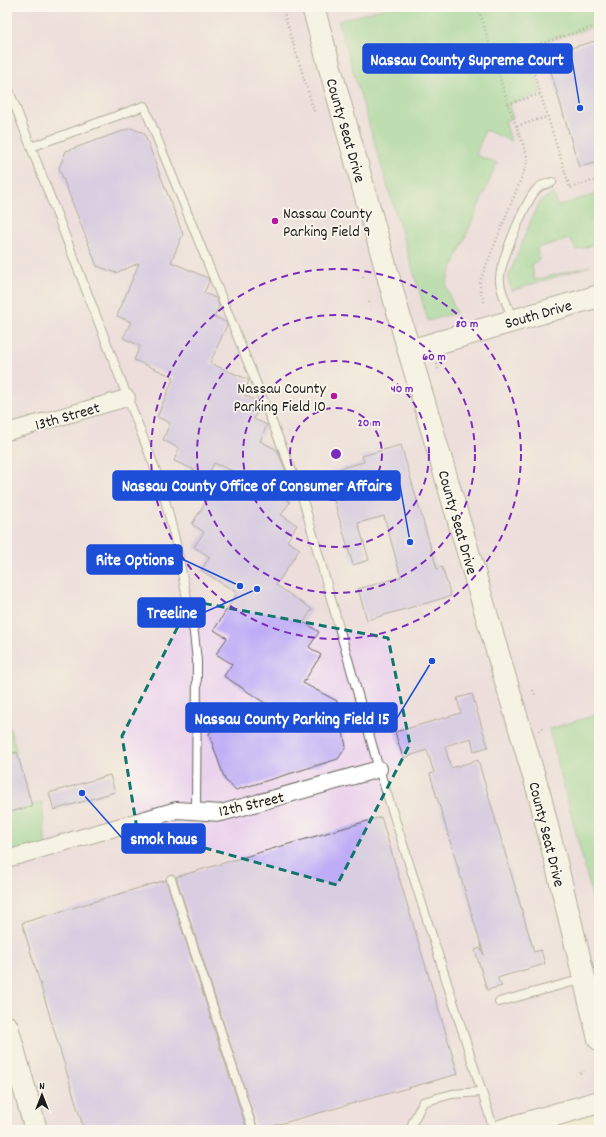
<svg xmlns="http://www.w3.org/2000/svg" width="606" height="1137" font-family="Dekko,sans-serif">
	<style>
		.built { fill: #ead1ec }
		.green { fill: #84cf8c; stroke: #507654 }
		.building { fill: #beacf6 }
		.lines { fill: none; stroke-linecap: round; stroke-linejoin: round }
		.lane-casing { stroke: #66645b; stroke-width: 10 }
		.street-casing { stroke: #66645b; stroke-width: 18 }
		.secondary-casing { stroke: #66645b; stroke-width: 24 }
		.path { stroke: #66645b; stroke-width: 2.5; stroke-dasharray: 1 3; stroke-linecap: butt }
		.lane { stroke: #fff; stroke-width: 8 }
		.street { stroke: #fff; stroke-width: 16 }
		.secondary { stroke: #fff; stroke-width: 22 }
		.marked { fill: none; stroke: #0f766e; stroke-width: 3; stroke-dasharray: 8 5; stroke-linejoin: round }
		.ring { fill: none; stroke: #7b2cbf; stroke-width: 2; stroke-dasharray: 7 5 }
		.poi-dot { fill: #b5179e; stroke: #fbf7ec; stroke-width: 1.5 }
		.labels { text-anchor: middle; stroke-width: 3.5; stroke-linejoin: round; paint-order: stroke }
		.street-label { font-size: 16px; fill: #1c1c1c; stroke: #fbf7ec }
		.poi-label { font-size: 16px; fill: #1c1c1c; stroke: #fbf7ec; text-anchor: start }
		.centre { fill: #7b2cbf; stroke: #fbf7ec; stroke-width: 2 }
		.ring-label { font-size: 12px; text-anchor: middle; font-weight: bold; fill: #7b2cbf; stroke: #fbf7ec; stroke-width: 3.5; stroke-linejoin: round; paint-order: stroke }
		.leader { fill: none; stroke: #1d4ed8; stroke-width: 1.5 }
		.callout-dot { fill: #1d4ed8; stroke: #fbf7ec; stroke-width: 1.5 }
		.callout { fill: #1d4ed8; stroke: #1d4ed8; stroke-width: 1.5 }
		.callout-label { font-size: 17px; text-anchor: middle; font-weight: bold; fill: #fff }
	</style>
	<rect width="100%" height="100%" fill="#fbf7ec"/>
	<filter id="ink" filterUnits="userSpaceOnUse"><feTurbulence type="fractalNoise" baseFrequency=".025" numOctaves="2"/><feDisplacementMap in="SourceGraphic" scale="8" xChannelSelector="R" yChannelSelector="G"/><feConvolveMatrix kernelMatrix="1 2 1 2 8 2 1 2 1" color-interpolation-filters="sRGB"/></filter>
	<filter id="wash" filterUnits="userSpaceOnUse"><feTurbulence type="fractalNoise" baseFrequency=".012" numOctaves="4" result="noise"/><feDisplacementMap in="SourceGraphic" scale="16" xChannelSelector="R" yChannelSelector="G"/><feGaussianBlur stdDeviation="0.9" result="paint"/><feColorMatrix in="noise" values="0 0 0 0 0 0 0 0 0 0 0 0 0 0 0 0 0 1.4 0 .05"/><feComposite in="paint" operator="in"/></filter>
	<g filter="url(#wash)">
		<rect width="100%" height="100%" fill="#efe9cf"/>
		<polygon class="built" points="7,7 599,7 599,1102 503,1130 7,1130"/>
		<g class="green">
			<polygon points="388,7 599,7 599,25 526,48 540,94 509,104 513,118 505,121 511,141 485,130 476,155 497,163 450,273 446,285 456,313 428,321 338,21"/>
			<polygon points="554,193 557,206 599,193 599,226 591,246 576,250 570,239 537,248 539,260 532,264 534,280 590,266 511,291 508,278 534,213 540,201"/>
			<polygon points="599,714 599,923 549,729"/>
			<polygon points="7,719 17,752 7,755"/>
			<polygon points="42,802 46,847 7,859 7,812"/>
		</g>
		<g id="blocks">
			<g class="building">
				<polygon points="599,40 599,162 579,167 546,55"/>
				<polygon points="131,128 144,133 183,234 171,262 208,278 209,282 204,293 216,298 219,306 214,317 226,322 227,325 210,363 249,380 244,395 257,401 259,405 254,419 267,425 260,441 277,450 288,476 279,495 290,502 281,515 297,525 287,541 300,549 276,585 312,609 304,622 319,632 309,647 321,655 303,683 337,701 346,747 338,759 236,790 225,780 209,734 219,720 268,705 224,676 232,664 216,654 227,638 214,630 237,593 201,570 210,557 194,547 204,532 192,524 212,492 225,500 241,475 214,463 208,476 174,461 179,448 163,440 170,423 157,417 174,377 134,360 140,346 123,338 131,322 117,316 139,263 116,273 97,266 59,168 66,151"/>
				<polygon points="401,445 437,569 442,567 451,596 367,620 358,589 401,577 384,516 358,523 369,560 353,565 329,483 333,482 330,471 364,462 362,456"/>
				<polygon points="472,694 488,747 474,751 471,738 445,746 451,768 478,760 534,952 541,950 545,964 497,978 502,986 487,990 475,950 480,948 484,955 430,774 434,773 427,750 403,758 395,732 461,713 457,698"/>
				<polygon points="17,752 32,806 7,813 7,755"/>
				<polygon points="110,775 115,792 54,810 49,793"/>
				<polygon points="381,817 458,1074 258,1130 176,877"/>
				<polygon points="166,880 247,1130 84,1130 22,923"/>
			</g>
		</g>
	</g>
	<g filter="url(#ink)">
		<use href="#blocks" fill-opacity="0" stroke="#66645b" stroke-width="1"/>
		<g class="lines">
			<defs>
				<g id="lane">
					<polyline points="7,85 161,484 175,539 194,633 197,661 196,811"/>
					<polyline points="31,147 144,106 302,496 379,769 494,1130"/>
					<path d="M513,320c-4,-12 -12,-26 -13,-38 -2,-16 26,-83 38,-94 3,-3 9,-4 14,-6"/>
					<polyline points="171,879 253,1130"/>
					<polyline points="499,1002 583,979"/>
					<polyline points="414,1130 412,1124 423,1102 452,1094 481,1092"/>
				</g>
				<g id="street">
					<polyline points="7,432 127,398"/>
					<polyline points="7,859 177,810 221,813 379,769"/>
				</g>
				<g id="secondary">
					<polyline points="313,7 409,351 540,797 599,1039"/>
					<polyline points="409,351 599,296"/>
					<polyline points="7,1027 36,1130"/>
					<polyline points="503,1130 599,1102"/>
				</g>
			</defs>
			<use href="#lane" class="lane-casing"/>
			<use href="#street" class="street-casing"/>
			<use href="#secondary" class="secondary-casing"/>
			<g class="path">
				<polyline points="282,7 315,114"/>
				<polyline points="478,7 508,104 527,155 527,164 480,281 480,290 485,304"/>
				<polyline points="599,25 526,48 570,188 599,179"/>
				<polyline points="508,104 540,94"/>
				<polyline points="517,126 547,117"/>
				<polyline points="363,276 364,279"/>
				<polyline points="369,302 371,306"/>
				<polyline points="437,364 438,369"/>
				<polyline points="533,690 535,695"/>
				<polyline points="540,731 543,728 542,725"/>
				<polyline points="580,1073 584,1071"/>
			</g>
			<use href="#lane" class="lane"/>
			<use href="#street" class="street"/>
			<use href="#secondary" class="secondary"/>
		</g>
	</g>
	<path d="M0 0H606V1137H0ZM191,601l197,37 22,106 -73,141 -200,-56 -15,-93z" fill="#efe9cf" fill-opacity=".55" fill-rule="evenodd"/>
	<path class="marked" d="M191,601l197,37 22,106 -73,141 -200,-56 -15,-93z"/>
	<g class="ring">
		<circle cx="336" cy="454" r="46"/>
		<circle cx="336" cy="454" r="93"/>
		<circle cx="336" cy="454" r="139"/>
		<circle cx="336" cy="454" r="185"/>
	</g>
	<g class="poi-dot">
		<circle cx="275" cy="221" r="4"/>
		<circle cx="334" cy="396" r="4"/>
	</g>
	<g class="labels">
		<g class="street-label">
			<text transform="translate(347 130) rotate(74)" y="6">County Seat Drive</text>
			<text transform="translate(538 313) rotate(-16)" y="6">South Drive</text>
			<text transform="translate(67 415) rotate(-16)" y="6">13th Street</text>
			<text transform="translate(459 522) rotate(74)" y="6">County Seat Drive</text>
			<text transform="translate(251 803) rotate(-13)" y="6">12th Street</text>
			<text transform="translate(548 834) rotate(76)" y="6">County Seat Drive</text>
		</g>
		<g class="poi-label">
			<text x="283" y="218">Nassau County<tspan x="283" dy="18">Parking Field 9</tspan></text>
			<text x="326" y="393" text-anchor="end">Nassau County<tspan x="326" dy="18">Parking Field 10</tspan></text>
		</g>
	</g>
	<circle cx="336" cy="454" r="6" class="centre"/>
	<g class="ring-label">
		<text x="467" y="327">80 m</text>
		<text x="434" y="360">60 m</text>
		<text x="402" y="392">40 m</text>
		<text x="369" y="426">20 m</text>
	</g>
	<path class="leader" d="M580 108L572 59M410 542L400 485M240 586L182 559M257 589L205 612M432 661L397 718M82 793L122 838"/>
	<g class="callout-dot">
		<circle cx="580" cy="108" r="4"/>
		<circle cx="410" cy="542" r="4"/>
		<circle cx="240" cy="586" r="4"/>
		<circle cx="257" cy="589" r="4"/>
		<circle cx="432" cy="661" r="4"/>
		<circle cx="82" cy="793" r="4"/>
	</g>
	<g class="callout">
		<rect x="363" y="44" width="209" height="29" rx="4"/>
		<rect x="113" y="471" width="287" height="29" rx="4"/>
		<rect x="87" y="545" width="95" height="29" rx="4"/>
		<rect x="138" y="598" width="67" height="29" rx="4"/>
		<rect x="186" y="703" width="211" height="29" rx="4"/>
		<rect x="122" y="824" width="83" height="29" rx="4"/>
	</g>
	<g class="callout-label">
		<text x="467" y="65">Nassau County Supreme Court</text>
		<text x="257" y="491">Nassau County Office of Consumer Affairs</text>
		<text x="135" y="565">Rite Options</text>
		<text x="172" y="618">Treeline</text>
		<text x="292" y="724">Nassau County Parking Field 15</text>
		<text x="164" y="844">smok haus</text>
	</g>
	<rect width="606" height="1137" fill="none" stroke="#fbf7ec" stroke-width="24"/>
	<g transform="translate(42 1095)" stroke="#fbf7ec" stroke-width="3" paint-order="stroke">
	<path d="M0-3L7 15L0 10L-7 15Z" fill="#1c1c1c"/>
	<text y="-6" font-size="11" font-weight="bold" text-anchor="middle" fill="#1c1c1c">N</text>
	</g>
</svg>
